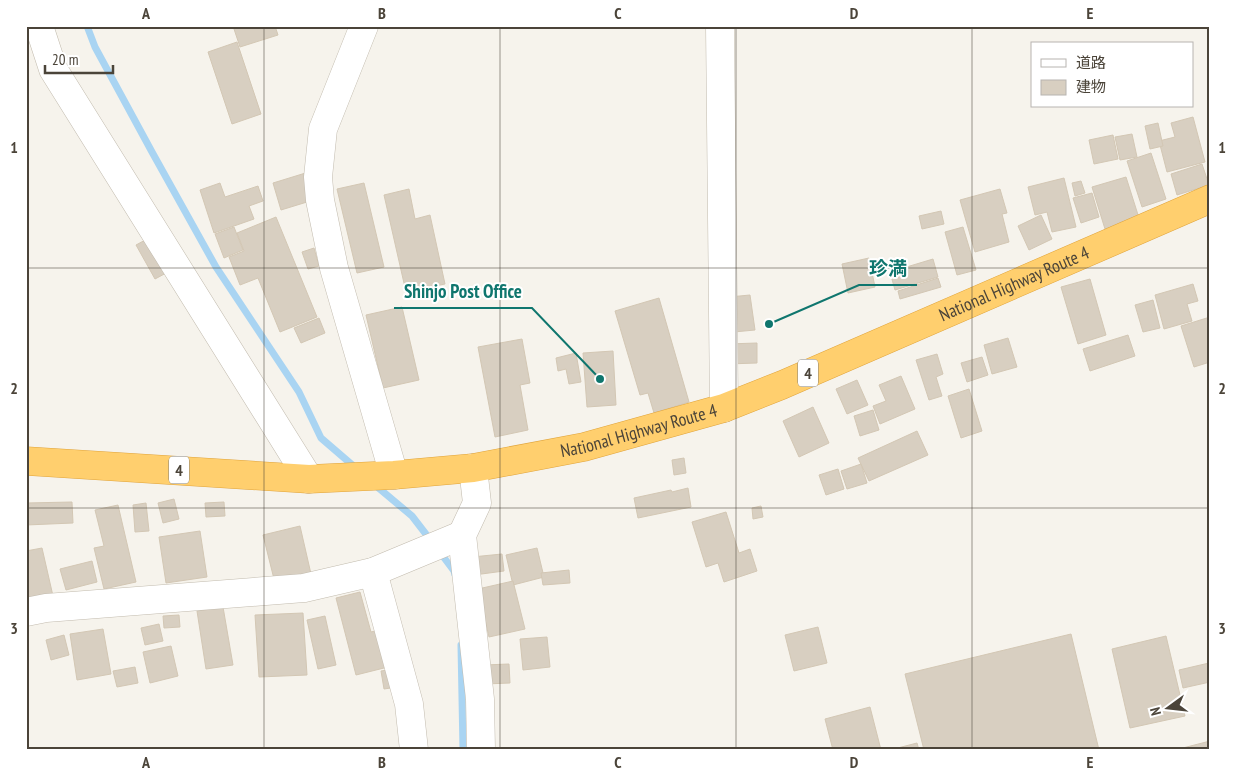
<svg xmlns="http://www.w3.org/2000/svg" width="1236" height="776" font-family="'PT Sans Narrow','Noto Sans JP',sans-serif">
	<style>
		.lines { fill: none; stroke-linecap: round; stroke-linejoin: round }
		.stream { stroke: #a9d4f2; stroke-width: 7 }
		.building { fill: #d8cfc1; stroke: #d3c7b4 }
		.minor-casing { stroke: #c2bbae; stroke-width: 29 }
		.highway-casing { stroke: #e0a43c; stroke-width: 29 }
		.minor { stroke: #fff; stroke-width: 28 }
		.highway { stroke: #ffcf6e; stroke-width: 28 }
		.grid { fill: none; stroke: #4b4439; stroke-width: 1; stroke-opacity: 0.55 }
		.labels { text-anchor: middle; stroke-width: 4; stroke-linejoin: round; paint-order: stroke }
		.shield { fill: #fff; stroke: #817c74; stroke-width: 1 }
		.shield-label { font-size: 16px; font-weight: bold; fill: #4b4439 }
		.street-label { font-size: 18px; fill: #4b4439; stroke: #fff }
		.leader { fill: none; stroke: #0f766e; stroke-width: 2 }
		.callout-dot { fill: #0f766e; stroke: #fff; stroke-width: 2 }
		.callout-label { font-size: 19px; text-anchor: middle; font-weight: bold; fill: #0f766e; stroke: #fff; stroke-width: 4; stroke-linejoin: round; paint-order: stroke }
		.neatline { fill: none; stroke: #4b4439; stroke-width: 2 }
		.grid-label { font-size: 16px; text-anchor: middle; font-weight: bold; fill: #4b4439 }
	</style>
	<rect width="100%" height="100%" fill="#f6f3ec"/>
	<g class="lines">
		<g class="stream">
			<polyline points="87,26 95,47 152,152 216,267 299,392 321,438 357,469"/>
			<polyline points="375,485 412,516 432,542"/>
			<polyline points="439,551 454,571 455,575"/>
			<polyline points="461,645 463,750"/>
		</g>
	</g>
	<g class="building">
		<polygon points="233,26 275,26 278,35 240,47"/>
		<polygon points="237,42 261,114 232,124 208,52"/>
		<polygon points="1193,117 1205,162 1167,172 1159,141 1175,137 1171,123"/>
		<polygon points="1158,123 1163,146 1150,149 1145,126"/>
		<polygon points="1132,134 1137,157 1120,160 1115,137"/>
		<polygon points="1113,135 1118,159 1094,164 1089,140"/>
		<polygon points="1151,153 1166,199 1142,207 1127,161"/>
		<polygon points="1202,164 1209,185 1177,195 1171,174"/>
		<polygon points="312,171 320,198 281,210 273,183"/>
		<polygon points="1126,177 1139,218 1105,229 1092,187"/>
		<polygon points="1064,178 1076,227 1052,232 1047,212 1035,215 1028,187"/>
		<polygon points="1081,181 1085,193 1075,196 1072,183"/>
		<polygon points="220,183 225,197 258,186 263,201 249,206 254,219 214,233 200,190"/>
		<polygon points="364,183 384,267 357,273 337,189"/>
		<polygon points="409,189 415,219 430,215 445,284 406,292 384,195"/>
		<polygon points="1000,189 1007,213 1002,214 1009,242 975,252 960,200"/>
		<polygon points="1092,193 1099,217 1081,223 1073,198"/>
		<polygon points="941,211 944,224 922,229 919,216"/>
		<polygon points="1041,215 1052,239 1029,250 1018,226"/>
		<polygon points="276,217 317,317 280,332 258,278 240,285 229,257 244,251 237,233"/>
		<polygon points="234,227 243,250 224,258 215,234"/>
		<polygon points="963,227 976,270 957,275 945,232"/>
		<polygon points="149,238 168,272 155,279 136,245"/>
		<polygon points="314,248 319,266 308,269 302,252"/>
		<polygon points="869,258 875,287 848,293 842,264"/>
		<polygon points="933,259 938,277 895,290 890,272"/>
		<polygon points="938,278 941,287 900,299 898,291"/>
		<polygon points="1090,279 1106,335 1078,344 1061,287"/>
		<polygon points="1193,284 1198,301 1187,304 1192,321 1164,329 1155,295"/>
		<polygon points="750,295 755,330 723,333 719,298"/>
		<polygon points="659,298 689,402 654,413 648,393 640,395 615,311"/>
		<polygon points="1153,300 1160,328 1143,332 1135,305"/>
		<polygon points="402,307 419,380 383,388 366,315"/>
		<polygon points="1210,317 1210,362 1194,367 1181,326"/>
		<polygon points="319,318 325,333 301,343 294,328"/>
		<polygon points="1128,335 1135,356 1090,371 1083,349"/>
		<polygon points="1008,338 1017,367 992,374 984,345"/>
		<polygon points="522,339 530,383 520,385 528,430 495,437 478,347"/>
		<polygon points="757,343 757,363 727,364 727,344"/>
		<polygon points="613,351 616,405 587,407 583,353"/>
		<polygon points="576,353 581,382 569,384 566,369 558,371 556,358"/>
		<polygon points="937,354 943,374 936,377 942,396 929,400 916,360"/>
		<polygon points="982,357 988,375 967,382 961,363"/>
		<polygon points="901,376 915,409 880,424 873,406 886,401 879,385"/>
		<polygon points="857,380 868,405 847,414 836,389"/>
		<polygon points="969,389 982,431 961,438 948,396"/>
		<polygon points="813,407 829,443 799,457 783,421"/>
		<polygon points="873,410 879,430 860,436 854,416"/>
		<polygon points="917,431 928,455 869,481 858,458"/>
		<polygon points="684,458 686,473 674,475 672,460"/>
		<polygon points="861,464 867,483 847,489 841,471"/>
		<polygon points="838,469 844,489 826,495 819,475"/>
		<polygon points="688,488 691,507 638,518 634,498 671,490 672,492"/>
		<polygon points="174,499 179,519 163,523 158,503"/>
		<polygon points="72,502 73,523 26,525 26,503"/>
		<polygon points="224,502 225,516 206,517 205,503"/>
		<polygon points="146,503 149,531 135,532 133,505"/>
		<polygon points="118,505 136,582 104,589 94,548 104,546 95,510"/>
		<polygon points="761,506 763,517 753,519 752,508"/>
		<polygon points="726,512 739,553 750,549 757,571 724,582 718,563 706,567 692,522"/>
		<polygon points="300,526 311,574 275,583 263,535"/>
		<polygon points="200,531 207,577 166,583 159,537"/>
		<polygon points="42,548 53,596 26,602 26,551"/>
		<polygon points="537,548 544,577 513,585 506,555"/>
		<polygon points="502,554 504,571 474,575 472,557"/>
		<polygon points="92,561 97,582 66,590 60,569"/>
		<polygon points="569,570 570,583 543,585 541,573"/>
		<polygon points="513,581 525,629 489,637 478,589"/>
		<polygon points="360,592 371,632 379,630 388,667 356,675 336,598"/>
		<polygon points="223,607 233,665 206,669 197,611"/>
		<polygon points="303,613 307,675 259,677 255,615"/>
		<polygon points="179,615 180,627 164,628 163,616"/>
		<polygon points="325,616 336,665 318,669 307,620"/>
		<polygon points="159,624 163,641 145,645 141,628"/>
		<polygon points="818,627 827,663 794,671 785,635"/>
		<polygon points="103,629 111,674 77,680 70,634"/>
		<polygon points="1071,634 1099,750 924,750 905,674"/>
		<polygon points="64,635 69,655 51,660 46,640"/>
		<polygon points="1166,636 1185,716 1130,728 1112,649"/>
		<polygon points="547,637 550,667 523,670 520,639"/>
		<polygon points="171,646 178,676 150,683 143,652"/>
		<polygon points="1209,663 1210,682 1183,688 1179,670"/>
		<polygon points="509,664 510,683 485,684 484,665"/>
		<polygon points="135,667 138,683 117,687 113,671"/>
		<polygon points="394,669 397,687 384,689 381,671"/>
		<polygon points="870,707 881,750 833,750 825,719"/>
		<polygon points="1210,741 1210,750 1175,750"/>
		<polygon points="917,743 919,750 890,750"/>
	</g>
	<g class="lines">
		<defs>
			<g id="minor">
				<polyline points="39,26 53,69 309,479"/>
				<polyline points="364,26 323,129 318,177 320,200 334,268 394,475"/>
				<polyline points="720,26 724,408"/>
				<polyline points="473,468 477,503 462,535 480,699 481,750"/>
				<polyline points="373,572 409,704 414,750"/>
				<polyline points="26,612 46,608 304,588 373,572 462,535"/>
			</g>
			<g id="highway">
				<path id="s1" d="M26,461l283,18 85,-4 79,-7 111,-21 140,-39 58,-23 428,-186"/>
			</g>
		</defs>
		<use href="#minor" class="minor-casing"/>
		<use href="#highway" class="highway-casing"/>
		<use href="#minor" class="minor"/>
		<use href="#highway" class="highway"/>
	</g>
	<path class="grid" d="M264,26v724M500,26v724M736,26v724M972,26v724M26,268h1184M26,508h1184"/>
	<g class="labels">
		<g class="shield">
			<rect x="798" y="359.5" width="20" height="27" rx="4"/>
			<rect x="169" y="456.5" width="20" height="27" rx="4"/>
		</g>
		<g class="shield-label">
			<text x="808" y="379">4</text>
			<text x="179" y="476">4</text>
		</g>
		<g class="street-label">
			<text dy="6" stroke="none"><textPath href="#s1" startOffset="1022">National Highway Route 4</textPath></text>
			<text dy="6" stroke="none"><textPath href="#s1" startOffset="618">National Highway Route 4</textPath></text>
		</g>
	</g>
	<path class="leader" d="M769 324L859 285H917M600 379L532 308H394"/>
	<g class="callout-dot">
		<circle cx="769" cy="324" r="5"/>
		<circle cx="600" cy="379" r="5"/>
	</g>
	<g class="callout-label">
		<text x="888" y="275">珍満</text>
		<text x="463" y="298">Shinjo Post Office</text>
	</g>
	<rect width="1236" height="776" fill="none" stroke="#ffffff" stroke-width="55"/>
	<rect x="1031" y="42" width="162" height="65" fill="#ffffff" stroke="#b7b4b0"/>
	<rect x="1041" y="59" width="25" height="8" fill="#ffffff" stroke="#b7b4b0"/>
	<text x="1076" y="68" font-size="15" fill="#4b4439">道路</text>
	<rect x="1041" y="80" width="25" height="15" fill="#d8cfc1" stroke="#b7b4b0"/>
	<text x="1076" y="92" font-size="15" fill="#4b4439">建物</text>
	<g transform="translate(1168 708) rotate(255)" stroke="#ffffff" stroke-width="4" paint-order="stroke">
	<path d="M0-4L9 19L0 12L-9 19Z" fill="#4b4439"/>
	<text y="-8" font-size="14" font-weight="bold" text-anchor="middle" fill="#4b4439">N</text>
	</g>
	<path d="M45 65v8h68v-8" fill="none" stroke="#4b4439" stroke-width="2.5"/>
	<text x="52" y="65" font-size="15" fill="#4b4439" stroke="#ffffff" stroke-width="4" paint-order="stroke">20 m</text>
	<rect x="28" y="28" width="1180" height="720" class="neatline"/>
	<g class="grid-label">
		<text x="146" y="19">A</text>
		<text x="382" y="19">B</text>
		<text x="618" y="19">C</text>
		<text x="854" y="19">D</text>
		<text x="1090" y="19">E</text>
		<text x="14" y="153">1</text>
		<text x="1222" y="153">1</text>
		<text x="14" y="394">2</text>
		<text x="1222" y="394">2</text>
		<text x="14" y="634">3</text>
		<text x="1222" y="634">3</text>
		<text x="146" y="768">A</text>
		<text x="382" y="768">B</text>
		<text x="618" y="768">C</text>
		<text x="854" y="768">D</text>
		<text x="1090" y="768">E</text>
	</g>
</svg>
